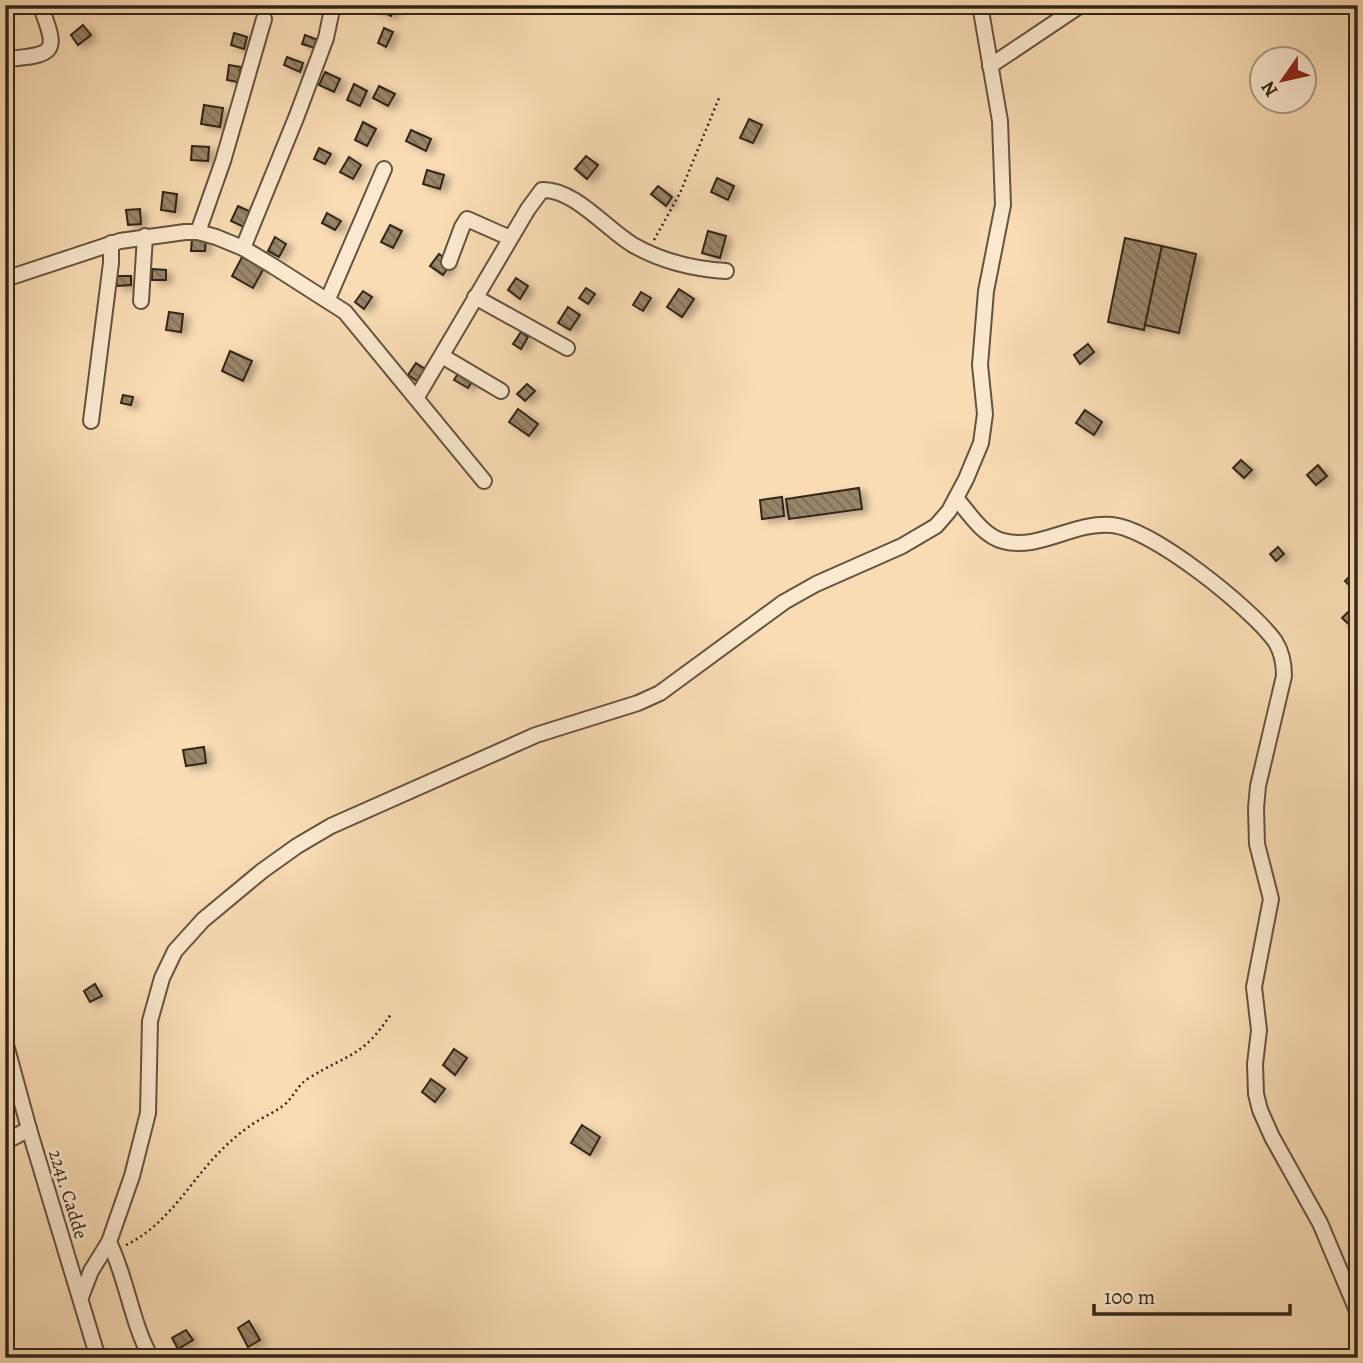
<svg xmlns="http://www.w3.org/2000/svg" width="1363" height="1363" font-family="Alegreya,serif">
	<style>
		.building { fill: url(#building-back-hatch); stroke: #312619; stroke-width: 2; filter: url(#shadow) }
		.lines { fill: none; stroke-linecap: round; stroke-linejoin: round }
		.minor-casing { stroke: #635440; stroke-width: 18 }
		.path { stroke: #312619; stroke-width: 2.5; stroke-dasharray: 2 3.5; stroke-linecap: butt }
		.minor { stroke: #fbe8ce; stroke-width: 14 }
		.labels { text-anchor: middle; stroke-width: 6; stroke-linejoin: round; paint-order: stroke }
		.street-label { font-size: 19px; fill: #312619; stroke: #fbe8ce }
	</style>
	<defs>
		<pattern id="building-back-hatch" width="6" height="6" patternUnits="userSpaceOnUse" patternTransform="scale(1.75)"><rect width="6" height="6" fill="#99856a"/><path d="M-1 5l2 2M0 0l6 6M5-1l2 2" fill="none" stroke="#7d6d56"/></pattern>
		<filter id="shadow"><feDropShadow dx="6" dy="3.5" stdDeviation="3.5" flood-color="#0004"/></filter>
	</defs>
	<rect width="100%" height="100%" fill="#f9dcb4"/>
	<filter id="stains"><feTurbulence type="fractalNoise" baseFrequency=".00286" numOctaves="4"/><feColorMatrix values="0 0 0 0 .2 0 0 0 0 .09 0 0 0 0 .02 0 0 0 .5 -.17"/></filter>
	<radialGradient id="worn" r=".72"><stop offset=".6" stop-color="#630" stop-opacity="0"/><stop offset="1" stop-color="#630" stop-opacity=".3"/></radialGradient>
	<g class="building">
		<polygon points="375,5 395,5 391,16 374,8"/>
		<polygon points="83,25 91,35 78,45 71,35"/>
		<polygon points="384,28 393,32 386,47 378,43"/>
		<polygon points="234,33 247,37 244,49 231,45"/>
		<polygon points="305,35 318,40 315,48 302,44"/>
		<polygon points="287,57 303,63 300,72 284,65"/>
		<polygon points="229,65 241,67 238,82 227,80"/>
		<polygon points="325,72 340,79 334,92 319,85"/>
		<polygon points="354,84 367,91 360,106 347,100"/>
		<polygon points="379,86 395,94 388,106 373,98"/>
		<polygon points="204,105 223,108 220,127 201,124"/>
		<polygon points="749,119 762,125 753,143 740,138"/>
		<polygon points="363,122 376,129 367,146 355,140"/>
		<polygon points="411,130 431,139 426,151 406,141"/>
		<polygon points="192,146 209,147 208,161 191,160"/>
		<polygon points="319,148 331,154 325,164 314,159"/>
		<polygon points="586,156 598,165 587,179 575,169"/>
		<polygon points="349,157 361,165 353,179 340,172"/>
		<polygon points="427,170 444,175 440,189 423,184"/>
		<polygon points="717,178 734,186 728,200 711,192"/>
		<polygon points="658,186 672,197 666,206 651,194"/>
		<polygon points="163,192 177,194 175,212 161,210"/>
		<polygon points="238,206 251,212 244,227 231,221"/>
		<polygon points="140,209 141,224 128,225 126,210"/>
		<polygon points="327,213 341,221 335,230 322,223"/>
		<polygon points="390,225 402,231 393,248 381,242"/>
		<polygon points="708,231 726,236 720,258 702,253"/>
		<polygon points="275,237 286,244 279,257 268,251"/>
		<polygon points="192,238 206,239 205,251 191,251"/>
		<polygon points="1125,238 1162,246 1144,330 1108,322"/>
		<polygon points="1162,246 1196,254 1179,333 1145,325"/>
		<polygon points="439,254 451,263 443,275 430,266"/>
		<polygon points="242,257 264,268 253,288 232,276"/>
		<polygon points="152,269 166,270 166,280 152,280"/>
		<polygon points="116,276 131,276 131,285 117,286"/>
		<polygon points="516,278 528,286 520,299 508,290"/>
		<polygon points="586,288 595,294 588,304 579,298"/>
		<polygon points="679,289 694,299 682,317 667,307"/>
		<polygon points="363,291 372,297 364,309 355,302"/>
		<polygon points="641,292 651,298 643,311 633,305"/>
		<polygon points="568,307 580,315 570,330 558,323"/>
		<polygon points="169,312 183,314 181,332 166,330"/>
		<polygon points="521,332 528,337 521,349 513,344"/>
		<polygon points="1088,344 1094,352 1080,364 1074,355"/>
		<polygon points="230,351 252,361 243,381 222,371"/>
		<polygon points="416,363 425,369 417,381 408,375"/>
		<polygon points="462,367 476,375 468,388 454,380"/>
		<polygon points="527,384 535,391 525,401 517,394"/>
		<polygon points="123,395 133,397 131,405 121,403"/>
		<polygon points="518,409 538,424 529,436 509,422"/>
		<polygon points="1085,410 1102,422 1094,435 1076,423"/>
		<polygon points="1241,460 1252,470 1244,478 1233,468"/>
		<polygon points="1318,465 1327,476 1316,485 1307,475"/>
		<polygon points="859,488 862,509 789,519 786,499"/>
		<polygon points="782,497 784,516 762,519 760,500"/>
		<polygon points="1278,547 1284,554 1276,561 1270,554"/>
		<polygon points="1354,572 1358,576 1358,586 1354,590 1345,581"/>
		<polygon points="1351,609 1358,615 1358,623 1353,628 1342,618"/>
		<polygon points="204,747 206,763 186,766 183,750"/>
		<polygon points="95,984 102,996 90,1002 84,991"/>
		<polygon points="454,1049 467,1058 455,1075 443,1065"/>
		<polygon points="431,1079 445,1089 435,1102 422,1092"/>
		<polygon points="582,1125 600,1137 590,1155 571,1143"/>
		<polygon points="249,1321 260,1340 248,1347 238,1328"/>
		<polygon points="186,1330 193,1340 178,1349 172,1338"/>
	</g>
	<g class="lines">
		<defs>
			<g id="minor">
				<path d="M5,59c51,-4 54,-6 35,-54"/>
				<polyline points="990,66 1081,5"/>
				<polyline points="198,232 223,161 264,19"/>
				<polyline points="243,248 296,118 326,38 333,5"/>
				<polyline points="449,262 462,227 467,219 510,238"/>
				<polyline points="5,279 120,241 185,232 198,232 216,237 243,248 273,266 345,312 484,481"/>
				<polyline points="475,297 567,348"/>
				<polyline points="328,299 384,169"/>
				<polyline points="141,301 145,236"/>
				<polyline points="442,356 501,391"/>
				<path d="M417,397l111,-188 14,-19c33,-1 64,39 91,55 30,17 59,24 93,26"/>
				<polyline points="91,421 111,263 111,243"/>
				<path d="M956,498c13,15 27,38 47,43 36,10 72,-20 109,-16 41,4 139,83 163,116 7,11 9,23 9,35l-26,110 -2,22 1,36 14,55 -17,88 5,43 -4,34 1,30 4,16 12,27 48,86 38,90"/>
				<polyline points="5,1041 29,1129 98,1358"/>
				<polyline points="5,1142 29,1129"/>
				<path d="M109,1242c18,37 22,79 42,116"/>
				<polyline points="81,1297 91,1271 109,1242 132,1176 148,1113 150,1021 162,978 175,951 203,920 262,871 297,846 331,826 536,735 638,703 660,693 784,602 816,584 902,546 936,526 949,511 966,479 981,443 985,414 980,365 986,291 1003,205 1000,121 980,5"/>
			</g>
		</defs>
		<use href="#minor" class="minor-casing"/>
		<g class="path">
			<polyline points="654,240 680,193 719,98"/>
			<path d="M126,1245c47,-23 67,-71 105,-104 9,-8 19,-16 30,-22 8,-5 16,-8 23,-14 10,-8 13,-20 25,-27 40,-25 53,-20 82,-64"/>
		</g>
		<use href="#minor" class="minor"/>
	</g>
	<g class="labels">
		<g class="street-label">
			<text transform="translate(69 1194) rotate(73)" y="7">2241. Cadde</text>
		</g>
	</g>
	<rect width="1363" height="1363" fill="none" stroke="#f9dcb4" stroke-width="28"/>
	<rect x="7" y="7" width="1349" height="1349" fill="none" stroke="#312619" stroke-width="3.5"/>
	<rect x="14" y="14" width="1335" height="1335" fill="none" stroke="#312619" stroke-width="2"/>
	<g transform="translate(1283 80) rotate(236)"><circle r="33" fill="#fbe8ce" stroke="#aa9a86" stroke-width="2"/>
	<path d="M0-5L12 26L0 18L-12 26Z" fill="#8f2418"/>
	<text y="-10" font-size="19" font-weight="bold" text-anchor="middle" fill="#312619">N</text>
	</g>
	<path d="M1094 1304v10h196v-10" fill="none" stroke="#312619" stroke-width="3.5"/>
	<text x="1104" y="1304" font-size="21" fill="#312619" stroke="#fbe8ce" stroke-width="5" paint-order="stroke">100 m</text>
	<rect width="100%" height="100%" filter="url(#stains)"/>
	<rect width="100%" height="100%" fill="url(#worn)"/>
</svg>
